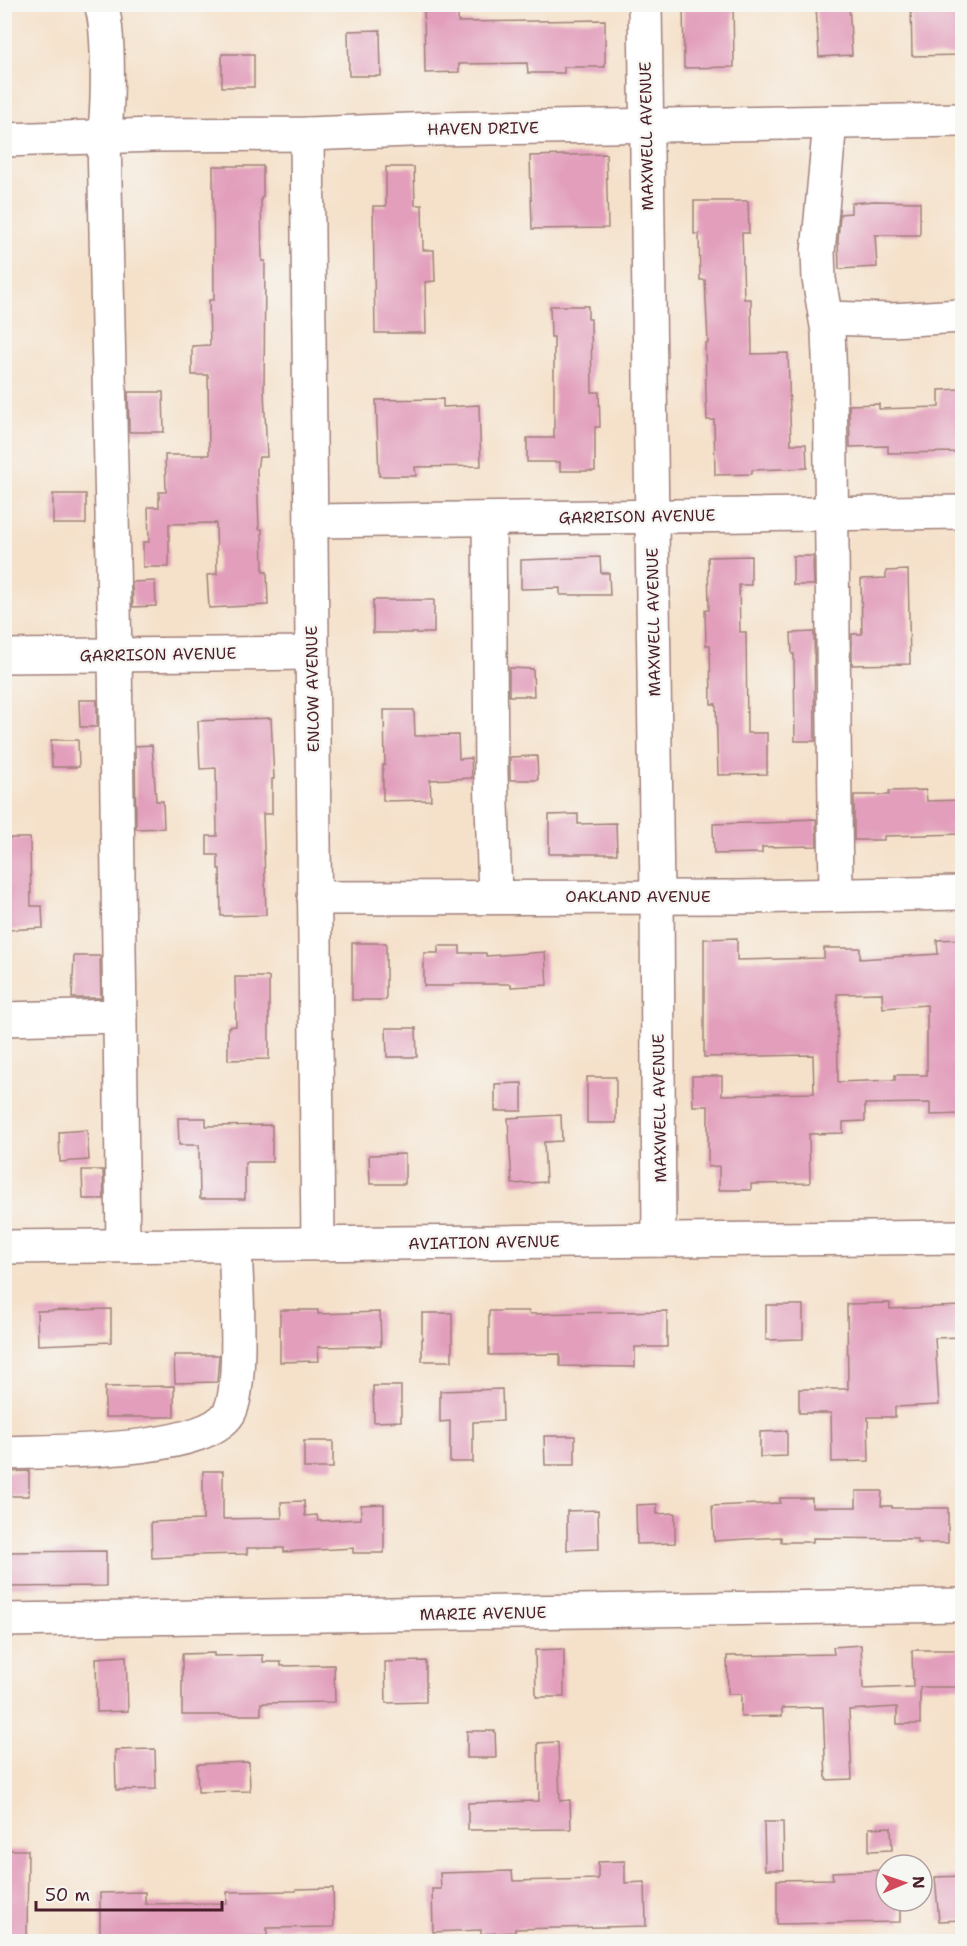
<svg xmlns="http://www.w3.org/2000/svg" width="967" height="1946" font-family="'Shantell Sans',sans-serif">
	<style>
		.building { fill: #e29ebb; fill-rule: evenodd }
		.lines { fill: none; stroke-linecap: round; stroke-linejoin: round }
		.minor-casing { stroke: #a0807a; stroke-width: 36 }
		.minor { stroke: #fff; stroke-width: 33 }
		.labels { text-anchor: middle; stroke-width: 5; stroke-linejoin: round; paint-order: stroke }
		.street-label { font-size: 16px; fill: #4a1f2b; stroke: #f6f6f2 }
	</style>
	<rect width="100%" height="100%" fill="#f6f6f2"/>
	<filter id="ink" filterUnits="userSpaceOnUse"><feTurbulence type="fractalNoise" baseFrequency=".0167" numOctaves="2"/><feDisplacementMap in="SourceGraphic" scale="12" xChannelSelector="R" yChannelSelector="G"/><feConvolveMatrix kernelMatrix="1 2 1 2 8 2 1 2 1" color-interpolation-filters="sRGB"/></filter>
	<filter id="wash" filterUnits="userSpaceOnUse"><feTurbulence type="fractalNoise" baseFrequency=".008" numOctaves="4" result="noise"/><feDisplacementMap in="SourceGraphic" scale="24" xChannelSelector="R" yChannelSelector="G"/><feGaussianBlur stdDeviation="1.35" result="paint"/><feColorMatrix in="noise" values="0 0 0 0 0 0 0 0 0 0 0 0 0 0 0 0 0 1.4 0 .05"/><feComposite in="paint" operator="in"/></filter>
	<g filter="url(#wash)">
		<rect width="100%" height="100%" fill="#f5e1ca"/>
		<g id="blocks">
			<g class="building">
				<polygon points="424,4 458,4 458,22 605,20 605,67 564,67 564,73 528,73 527,63 459,64 459,72 425,73"/>
				<polygon points="683,4 733,4 734,67 684,68"/>
				<polygon points="839,4 849,4 852,55 819,57 816,6"/>
				<polygon points="911,4 947,4 947,7 963,7 963,55 912,56"/>
				<polygon points="380,30 381,76 349,76 348,31"/>
				<rect x="222" y="54" width="32" height="33"/>
				<polygon points="606,154 608,228 532,229 530,156"/>
				<polygon points="213,166 263,166 263,197 261,198 262,261 265,261 264,391 267,457 259,457 257,470 259,529 262,529 263,572 267,572 268,605 209,608 207,575 217,574 216,523 169,524 169,567 143,567 143,542 149,542 148,507 159,507 159,492 166,492 165,455 209,455 208,375 192,375 192,346 210,345 209,300 214,300"/>
				<polygon points="386,167 414,167 415,205 422,205 423,250 434,250 435,281 425,282 426,333 375,333 373,206 386,206"/>
				<polygon points="694,201 748,201 749,233 742,233 744,299 751,299 752,354 788,353 791,444 806,444 807,468 752,470 752,474 715,475 714,420 707,420 706,396 705,343 708,343 705,280 700,280 699,234 694,234"/>
				<polygon points="874,201 920,202 920,235 875,235 877,267 839,269 838,241 840,214 851,213 851,203"/>
				<polygon points="550,306 588,306 588,319 591,319 592,392 599,392 600,427 595,427 595,471 560,471 560,462 527,462 527,438 554,438 554,337 551,337"/>
				<polygon points="963,389 963,452 888,453 888,446 850,447 849,405 879,404 879,409 939,407 939,390"/>
				<polygon points="128,392 163,392 164,432 129,432"/>
				<polygon points="443,399 443,407 479,405 481,466 415,467 416,476 379,476 376,400"/>
				<rect x="53" y="494" width="33" height="30"/>
				<polygon points="751,556 751,585 739,585 740,632 746,632 747,733 767,733 767,774 718,775 716,704 711,704 710,645 706,645 705,610 709,610 708,557"/>
				<polygon points="793,556 813,556 814,585 793,585"/>
				<polygon points="600,557 601,573 609,573 610,595 560,595 560,588 521,589 521,560"/>
				<polygon points="908,570 910,664 852,665 852,634 862,634 861,579 886,578 886,571"/>
				<polygon points="155,581 156,606 133,607 132,582"/>
				<rect x="373" y="600" width="61" height="33"/>
				<polygon points="814,632 815,741 795,741 794,654 792,654 791,633"/>
				<polygon points="509,668 533,669 534,696 509,696"/>
				<polygon points="79,700 97,700 97,727 80,727"/>
				<polygon points="384,710 414,710 415,736 458,735 459,759 471,758 472,778 430,780 431,800 383,801 383,765 385,765"/>
				<polygon points="271,718 274,779 272,779 272,814 263,814 266,915 221,916 220,869 218,869 218,855 207,855 207,836 217,836 216,768 200,769 198,721"/>
				<polygon points="51,740 78,740 79,767 52,767"/>
				<polygon points="152,745 156,801 163,801 164,828 136,829 135,746"/>
				<polygon points="537,756 538,780 510,780 510,757"/>
				<polygon points="926,790 927,801 963,800 963,834 884,836 884,840 854,840 854,795 889,795 889,791"/>
				<polygon points="578,814 578,824 616,823 617,854 549,854 549,815"/>
				<polygon points="816,819 817,846 762,847 762,853 714,854 713,824 791,822 791,820"/>
				<polygon points="4,838 30,838 31,906 42,906 43,928 7,930"/>
				<path d="M737,938v22l87,-2v-10h36v11l78,-5 -1,-14 26,-1v175l-33,1v-12l-65,1v17l-22,1v11l-34,1 1,49 -59,1v6h-32v-24l-11,1v-61h-15l-1,-30h30v19l92,-2 -1,-38 -109,2v-118zM882,993l1,15 44,-3v70h-32v5l-57,2 -1,-88z"/>
				<rect x="352" y="943" width="34" height="57"/>
				<polygon points="438,946 460,946 460,953 486,953 486,956 545,952 547,985 511,987 511,984 453,984 453,986 424,986 424,953 438,953"/>
				<polygon points="74,956 100,956 101,998 72,998"/>
				<polygon points="235,977 269,977 269,1059 228,1060 228,1027 236,1026"/>
				<polygon points="386,1028 416,1028 417,1057 387,1057"/>
				<rect x="587" y="1077" width="29" height="46"/>
				<polygon points="522,1083 522,1111 495,1111 495,1084"/>
				<polygon points="561,1115 562,1141 544,1142 546,1182 512,1184 508,1118"/>
				<polygon points="178,1118 206,1118 206,1126 272,1125 272,1162 245,1162 245,1199 200,1199 199,1145 179,1145"/>
				<polygon points="87,1130 89,1160 60,1162 59,1132"/>
				<polygon points="405,1154 405,1184 370,1184 369,1155"/>
				<polygon points="82,1170 103,1170 104,1199 83,1199"/>
				<polygon points="890,1303 890,1309 961,1306 962,1337 935,1338 939,1405 895,1407 895,1417 868,1417 869,1461 832,1462 831,1413 799,1413 799,1389 848,1389 847,1304"/>
				<polygon points="766,1305 803,1305 803,1339 766,1340"/>
				<polygon points="111,1309 111,1342 38,1345 37,1311"/>
				<polygon points="280,1310 318,1310 318,1314 380,1312 381,1346 318,1347 319,1361 280,1362"/>
				<polygon points="489,1311 529,1311 529,1314 667,1311 667,1347 635,1347 635,1367 560,1366 560,1354 489,1355"/>
				<rect x="422" y="1313" width="30" height="48"/>
				<polygon points="174,1355 219,1355 217,1382 175,1383"/>
				<polygon points="174,1386 174,1417 105,1417 105,1387"/>
				<polygon points="373,1386 401,1386 401,1421 374,1422"/>
				<polygon points="502,1389 503,1421 473,1422 473,1462 450,1462 450,1421 440,1422 440,1391"/>
				<polygon points="787,1431 787,1456 760,1457 760,1432"/>
				<polygon points="544,1436 575,1436 575,1465 545,1465"/>
				<rect x="304" y="1441" width="29" height="27"/>
				<polygon points="29,1471 29,1496 4,1496 4,1472"/>
				<polygon points="203,1471 223,1471 223,1519 282,1518 281,1502 304,1501 305,1516 317,1515 318,1521 361,1519 361,1505 384,1504 384,1553 353,1553 353,1548 284,1552 284,1548 247,1548 247,1554 193,1555 193,1556 152,1558 151,1522 203,1520"/>
				<polygon points="856,1491 882,1491 881,1506 892,1506 892,1508 948,1508 948,1543 917,1543 917,1539 813,1538 813,1542 781,1542 781,1537 714,1541 712,1506 780,1503 780,1498 812,1498 812,1507 856,1507"/>
				<polygon points="657,1504 657,1514 675,1513 675,1543 637,1544 636,1505"/>
				<polygon points="598,1510 599,1549 567,1550 567,1511"/>
				<polygon points="106,1551 106,1586 4,1587 4,1552"/>
				<polygon points="861,1645 863,1689 913,1687 912,1650 962,1650 962,1687 920,1687 920,1724 897,1724 897,1707 849,1710 852,1779 826,1780 823,1707 782,1708 782,1716 741,1717 741,1694 728,1694 727,1656 834,1654 833,1647"/>
				<polygon points="564,1649 564,1697 536,1697 535,1650"/>
				<polygon points="214,1653 214,1656 263,1655 263,1662 281,1662 281,1666 334,1665 335,1702 261,1703 261,1715 182,1715 182,1654"/>
				<polygon points="126,1656 128,1711 97,1712 96,1658"/>
				<polygon points="426,1661 426,1702 386,1703 385,1662"/>
				<polygon points="467,1731 495,1731 496,1758 467,1758"/>
				<polygon points="558,1742 560,1801 570,1800 571,1829 468,1830 468,1803 539,1801 538,1743"/>
				<polygon points="155,1749 156,1789 116,1790 115,1750"/>
				<polygon points="249,1762 250,1791 198,1792 197,1764"/>
				<polygon points="764,1822 783,1822 784,1870 765,1870"/>
				<polygon points="891,1827 892,1850 869,1851 869,1828"/>
				<polygon points="4,1850 28,1850 27,1941 4,1941"/>
				<polygon points="625,1861 625,1883 645,1882 646,1926 515,1929 515,1932 481,1934 481,1930 433,1932 432,1889 441,1889 440,1873 512,1871 513,1881 598,1879 598,1862"/>
				<polygon points="886,1870 886,1901 900,1901 900,1922 777,1924 777,1880 833,1879 832,1872"/>
				<polygon points="963,1876 963,1920 939,1921 935,1877"/>
				<polygon points="333,1888 334,1927 267,1928 267,1936 100,1941 100,1893 145,1892 145,1904 227,1903 227,1892 296,1891 296,1889"/>
			</g>
		</g>
	</g>
	<g filter="url(#ink)">
		<use href="#blocks" fill-opacity="0" stroke="#a0807a" stroke-width="1.5"/>
		<g class="lines">
			<defs>
				<g id="minor">
					<path d="M101,4c9,26 7,105 3,133l11,518 8,590"/>
					<polyline points="645,4 657,895 659,1240"/>
					<polyline points="830,122 818,252 819,279 828,332 830,379 836,894"/>
					<polyline points="307,134 318,1244"/>
					<polyline points="4,140 155,135 307,134 435,129 962,120"/>
					<polyline points="826,318 891,320 962,316"/>
					<polyline points="489,519 491,774 495,896"/>
					<polyline points="311,521 962,512"/>
					<polyline points="4,656 312,653"/>
					<polyline points="314,898 739,897 962,893"/>
					<polyline points="4,1019 120,1016"/>
					<polyline points="4,1247 962,1237"/>
					<path d="M4,1453c47,-2 200,1 225,-40 15,-26 7,-134 6,-168"/>
					<polyline points="4,1620 962,1605"/>
				</g>
			</defs>
			<use href="#minor" class="minor-casing"/>
			<use href="#minor" class="minor"/>
		</g>
	</g>
	<g class="labels">
		<g class="street-label">
			<text transform="translate(483 128) rotate(-1)" y="6">HAVEN DRIVE</text>
			<text transform="translate(646 136) rotate(-91)" y="6">MAXWELL AVENUE</text>
			<text transform="translate(637 516) rotate(-1)" y="6">GARRISON AVENUE</text>
			<text transform="translate(653 622) rotate(-91)" y="6">MAXWELL AVENUE</text>
			<text transform="translate(158 654) rotate(-1)" y="6">GARRISON AVENUE</text>
			<text transform="translate(312 689) rotate(-91)" y="6">ENLOW AVENUE</text>
			<text x="638" y="902">OAKLAND AVENUE</text>
			<text transform="translate(659 1108) rotate(-91)" y="6">MAXWELL AVENUE</text>
			<text transform="translate(484 1242) rotate(-1)" y="6">AVIATION AVENUE</text>
			<text transform="translate(483 1613) rotate(-1)" y="6">MARIE AVENUE</text>
		</g>
	</g>
	<rect width="967" height="1946" fill="none" stroke="#f6f6f2" stroke-width="24"/>
	<g transform="translate(904 1883) rotate(88)"><circle r="28" fill="#f6f6f2" stroke="#b1a0a2" stroke-width="1.5"/>
	<path d="M0-4.5L10 22L0 15L-10 22Z" fill="#d1495b"/>
	<text y="-9" font-size="16" font-weight="bold" text-anchor="middle" fill="#4a1f2b">N</text>
	</g>
	<path d="M36 1901v9h186v-9" fill="none" stroke="#4a1f2b" stroke-width="3"/>
	<text x="45" y="1901" font-size="18" fill="#4a1f2b" stroke="#f6f6f2" stroke-width="4.5" paint-order="stroke">50 m</text>
</svg>
